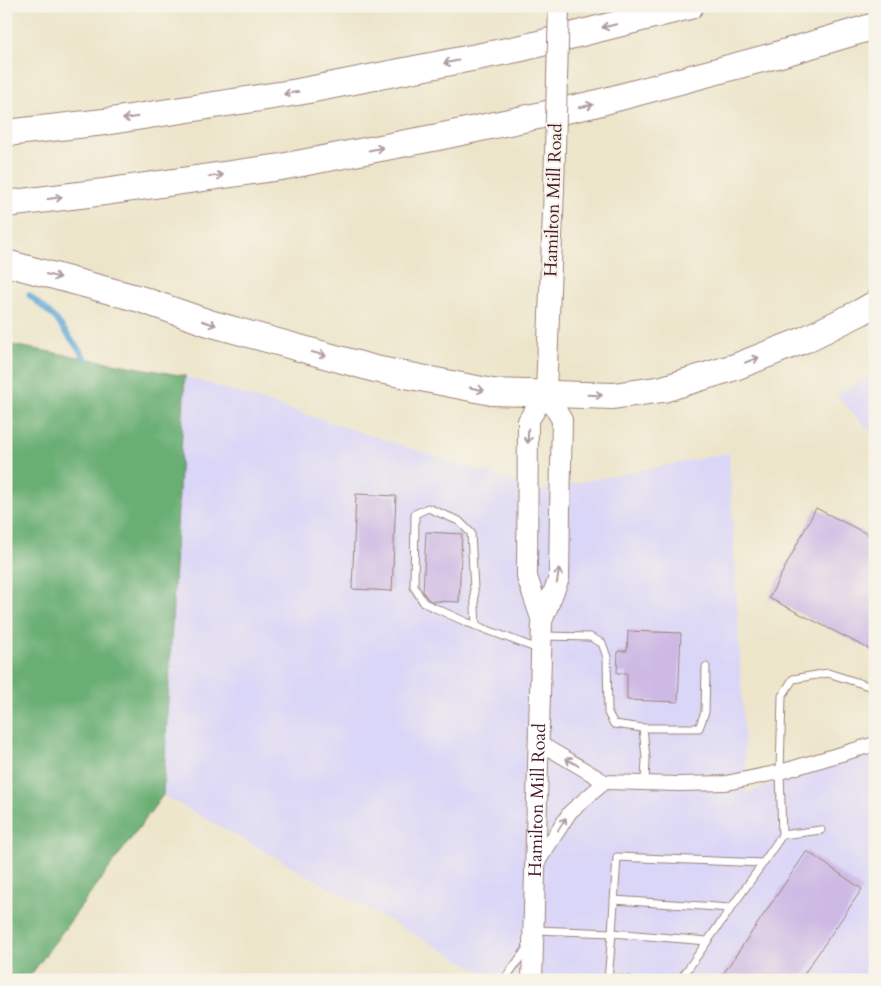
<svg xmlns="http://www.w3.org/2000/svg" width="881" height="986" font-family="Cardo,serif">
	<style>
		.built { fill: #dad6f7 }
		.forest { fill: #69ae73; stroke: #5a664f }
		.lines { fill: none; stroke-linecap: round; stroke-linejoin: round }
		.stream { stroke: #5da6d4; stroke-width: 5.5 }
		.building { fill: #cdb9e4 }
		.service-casing { stroke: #9c827a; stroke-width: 9 }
		.minor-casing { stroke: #9c827a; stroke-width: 16 }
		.secondary-casing { stroke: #9c827a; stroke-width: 22 }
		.motorway-casing { stroke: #9c827a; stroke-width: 28 }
		.service { stroke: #fff; stroke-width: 7 }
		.minor { stroke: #fff; stroke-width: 14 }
		.secondary { stroke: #fff; stroke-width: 20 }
		.motorway { stroke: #fff; stroke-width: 26 }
		.secondary-bridge-casing { stroke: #9c827a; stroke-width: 22; stroke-linecap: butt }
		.secondary-bridge { stroke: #fff; stroke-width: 20 }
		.oneway { stroke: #ae9aa0 }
		.labels { text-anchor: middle; stroke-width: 4; stroke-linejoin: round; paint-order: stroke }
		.street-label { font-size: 18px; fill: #4a1f2b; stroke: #f7f3e8 }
	</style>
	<rect width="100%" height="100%" fill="#f7f3e8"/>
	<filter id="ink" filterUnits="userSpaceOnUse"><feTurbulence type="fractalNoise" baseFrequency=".02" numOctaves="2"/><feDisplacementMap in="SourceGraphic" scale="10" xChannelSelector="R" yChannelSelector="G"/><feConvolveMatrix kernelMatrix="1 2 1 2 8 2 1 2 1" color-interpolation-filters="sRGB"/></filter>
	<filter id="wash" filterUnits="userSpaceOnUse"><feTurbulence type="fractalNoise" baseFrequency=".0096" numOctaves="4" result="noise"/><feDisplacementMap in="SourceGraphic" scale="20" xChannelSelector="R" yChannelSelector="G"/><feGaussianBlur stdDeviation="1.12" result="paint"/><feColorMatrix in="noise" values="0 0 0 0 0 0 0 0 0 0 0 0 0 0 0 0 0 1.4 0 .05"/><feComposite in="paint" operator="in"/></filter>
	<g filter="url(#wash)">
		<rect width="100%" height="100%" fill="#ede5ca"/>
		<g class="built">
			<polygon points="875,374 875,437 836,395"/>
			<polygon points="185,376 541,490 729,453 747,793 871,745 875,745 875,980 496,980 163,795"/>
		</g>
		<polygon class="forest" points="6,344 185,376 163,795 27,980 6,980"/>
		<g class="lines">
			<polyline class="stream" points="29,295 56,319 86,359"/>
		</g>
		<g id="blocks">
			<g class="building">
				<polygon points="356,494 396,496 392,591 352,589"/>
				<polygon points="816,508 875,538 875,652 769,598"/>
				<polygon points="426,532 462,534 459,602 431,601 428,599 423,592"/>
				<polygon points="628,631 681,633 678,702 627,700 627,673 617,673 618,651 627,651"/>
				<polygon points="807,851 862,889 800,980 719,980"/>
			</g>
		</g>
	</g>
	<g filter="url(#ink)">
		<use href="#blocks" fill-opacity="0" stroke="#9c827a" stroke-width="1"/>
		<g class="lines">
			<defs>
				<g id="service">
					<polyline points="476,626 471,533 459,521 428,508 415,514 414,587 424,603 466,622 538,649"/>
					<polyline points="544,636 590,637 602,643 607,657 608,713 614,724 643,728 646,758 645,783"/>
					<polyline points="643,728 699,728 705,712 706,667"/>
					<polyline points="782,835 821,830"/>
					<polyline points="614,900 731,908"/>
					<polyline points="536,930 612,933 617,857 763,863 782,835 780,772 782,696 793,679 828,673 875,688"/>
					<polyline points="608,978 630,980"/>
					<polyline points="504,980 528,947"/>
					<polyline points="608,980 612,933 707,941"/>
					<polyline points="680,980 763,863"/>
					<polyline points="871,980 875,976"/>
				</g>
				<g id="minor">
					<polyline points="538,742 605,782 679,784 726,783 780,772 875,744"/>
					<polyline points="536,865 570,812 605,782"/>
				</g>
				<g id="secondary">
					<polyline points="542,621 527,577 528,421 546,393 554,187"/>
					<path id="s1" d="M532,980l10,-359 17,-43 1,-67 2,-91 -16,-27"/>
				</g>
				<g id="motorway">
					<polyline points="6,133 104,122 298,92 522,48 690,6"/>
					<polyline points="6,204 104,192 281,167 438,137 594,104 777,55 875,26"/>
					<polyline points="6,263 140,299 209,323 375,369 492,392 613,396 663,389 735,367 804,340 861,312 875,304"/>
				</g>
			</defs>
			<use href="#service" class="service-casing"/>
			<use href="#minor" class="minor-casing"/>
			<use href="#secondary" class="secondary-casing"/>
			<use href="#motorway" class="motorway-casing"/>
			<use href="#service" class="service"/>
			<use href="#minor" class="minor"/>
			<use href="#secondary" class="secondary"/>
			<use href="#motorway" class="motorway"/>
			<defs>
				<polyline id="secondary-bridge" points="554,187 559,6"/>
			</defs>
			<use href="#secondary-bridge" class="secondary-bridge-casing"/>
			<use href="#secondary-bridge" class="secondary-bridge"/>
		</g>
		<defs><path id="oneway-shaft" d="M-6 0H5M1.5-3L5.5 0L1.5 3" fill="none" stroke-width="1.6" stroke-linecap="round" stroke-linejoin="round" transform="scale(1.25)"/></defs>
		<g class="oneway">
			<use href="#oneway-shaft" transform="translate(609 26) rotate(166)"/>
			<use href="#oneway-shaft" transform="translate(451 62) rotate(169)"/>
			<use href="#oneway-shaft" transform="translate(291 93) rotate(171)"/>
			<use href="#oneway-shaft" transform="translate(586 106) rotate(-12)"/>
			<use href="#oneway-shaft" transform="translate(130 118) rotate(171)"/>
			<use href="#oneway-shaft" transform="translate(376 149) rotate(-11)"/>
			<use href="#oneway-shaft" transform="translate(216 176) rotate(-8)"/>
			<use href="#oneway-shaft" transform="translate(55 198) rotate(-7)"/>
			<use href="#oneway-shaft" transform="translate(53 276) rotate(15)"/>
			<use href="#oneway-shaft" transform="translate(209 323) rotate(18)"/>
			<use href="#oneway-shaft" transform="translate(319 354) rotate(15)"/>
			<use href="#oneway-shaft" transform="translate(752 360) rotate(-21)"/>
			<use href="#oneway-shaft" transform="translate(477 389) rotate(11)"/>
			<use href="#oneway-shaft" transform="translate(595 395) rotate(2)"/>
			<use href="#oneway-shaft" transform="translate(528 436) rotate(91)"/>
			<use href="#oneway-shaft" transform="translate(558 576) rotate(-81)"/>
			<use href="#oneway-shaft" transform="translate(572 762) rotate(-149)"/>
			<use href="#oneway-shaft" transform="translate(562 824) rotate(-58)"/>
		</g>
	</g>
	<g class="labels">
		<g class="street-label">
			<text transform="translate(553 200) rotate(-88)" y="6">Hamilton Mill Road</text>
			<text dy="6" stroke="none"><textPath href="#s1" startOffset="180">Hamilton Mill Road</textPath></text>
		</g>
	</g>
	<rect width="881" height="986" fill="none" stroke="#f7f3e8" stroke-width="25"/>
</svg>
